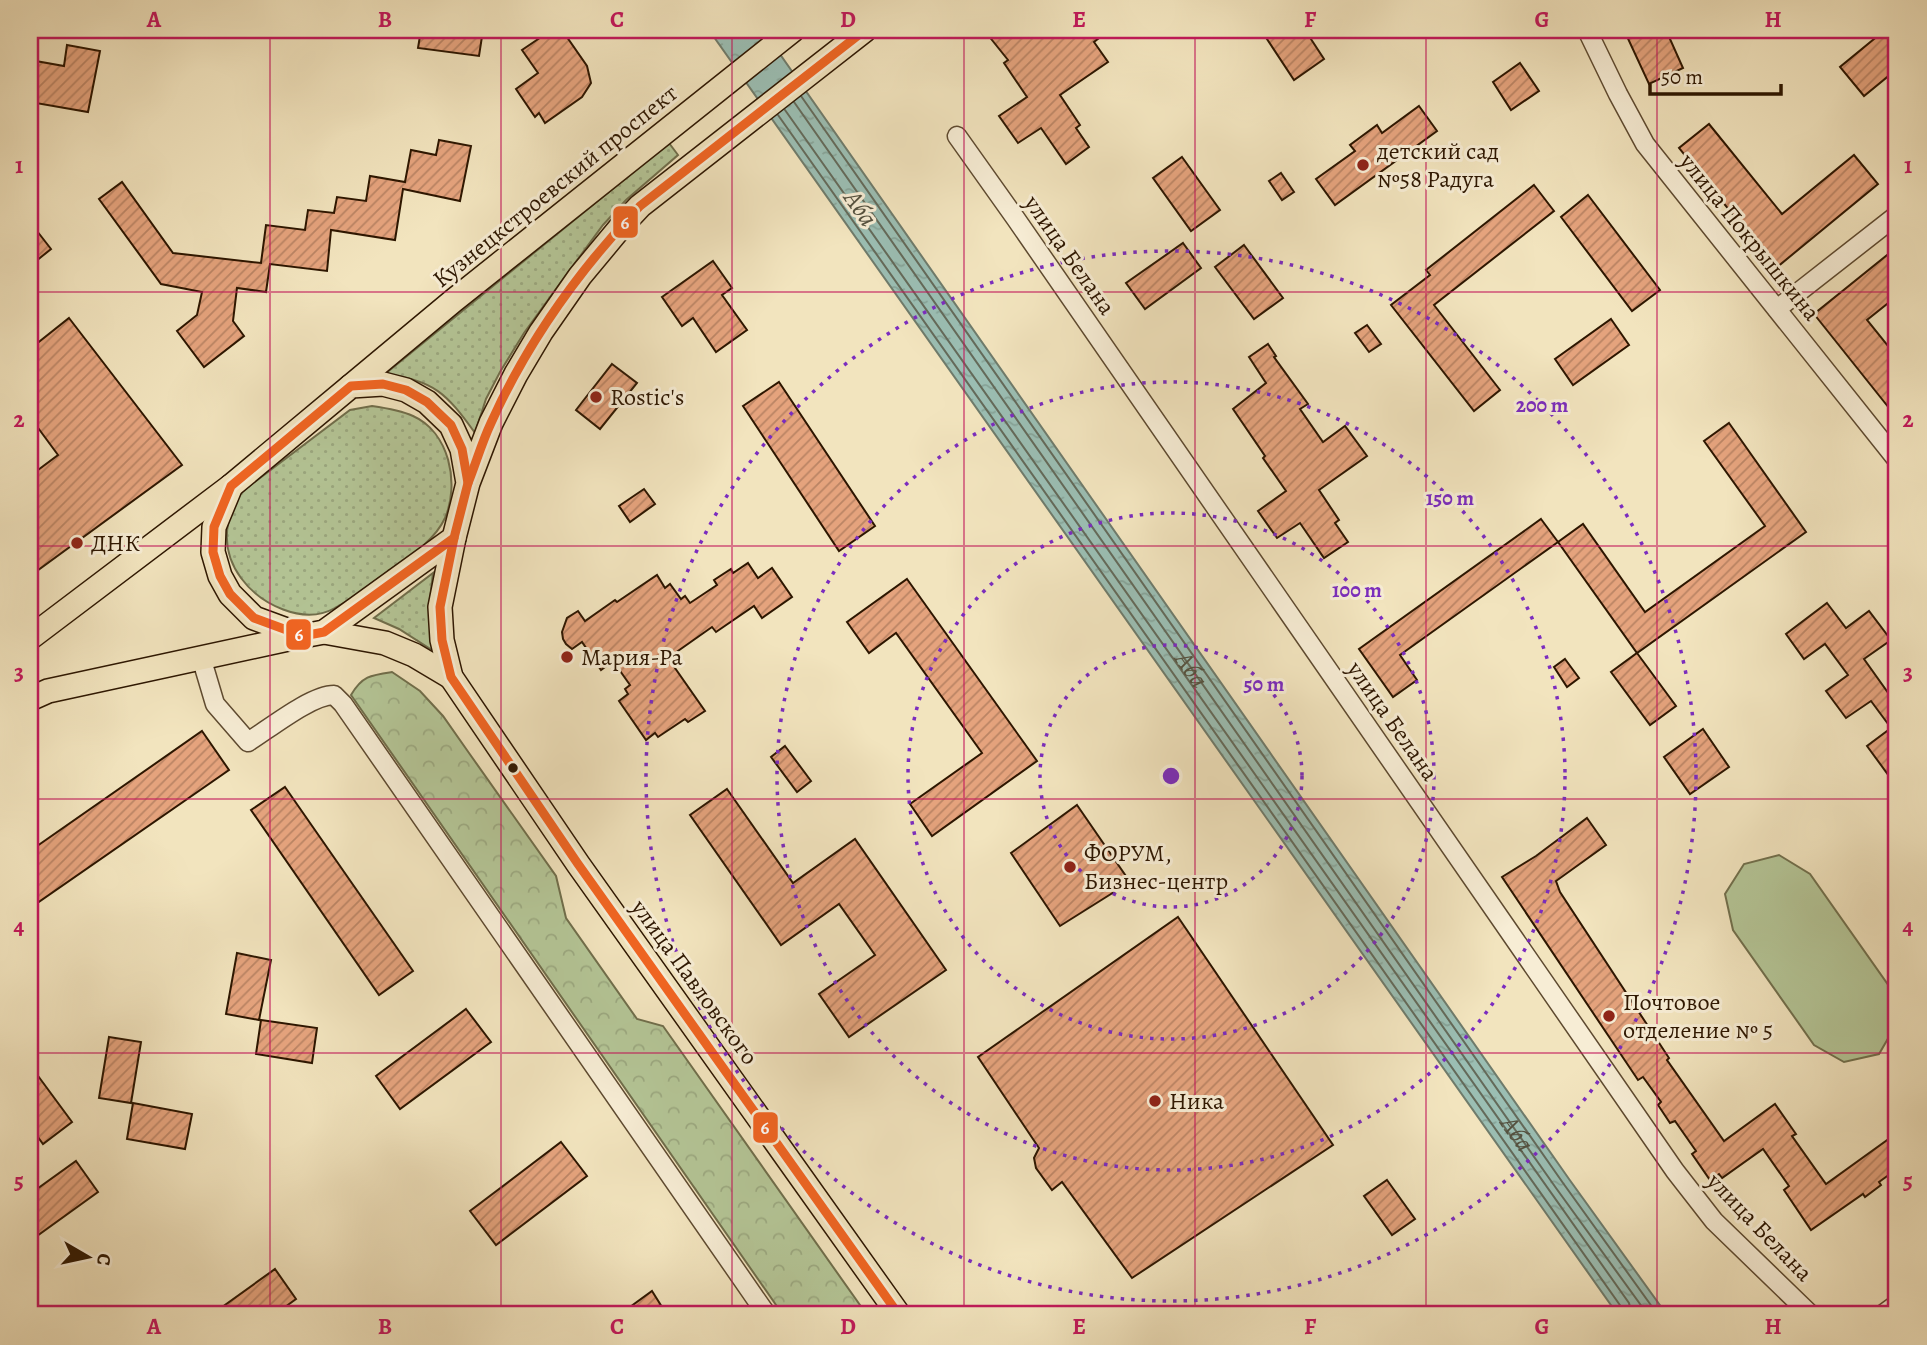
<svg xmlns="http://www.w3.org/2000/svg" width="1927" height="1345" font-family="Alegreya,serif">
	<style>
		.grass { fill: url(#grass-dots); stroke: #706e4b; stroke-width: 2 }
		.forest { fill: url(#forest-crowns); stroke: #706e4b; stroke-width: 2 }
		.garden { fill: #b4c596; stroke: #706e4b; stroke-width: 2 }
		.water { fill: url(#water-ripples); stroke: #6f7b6b; stroke-width: 2 }
		.lines { fill: none; stroke-linecap: round; stroke-linejoin: round }
		.shore { stroke: #646a5a; stroke-width: 2 }
		.building { fill: url(#building-hatch); stroke: #2d1600; stroke-width: 2 }
		.minor-casing { stroke: #5e4a30; stroke-width: 21 }
		.major-casing { stroke: #2d1600; stroke-width: 26 }
		.minor { stroke: #f7edd5; stroke-width: 18 }
		.major { stroke: #f2e4be; stroke-width: 23 }
		.bus-1-casing { stroke: #f7edd5; stroke-width: 14 }
		.bus-1 { stroke: #f26522; stroke-width: 9 }
		.grid { fill: none; stroke: #c2185b; stroke-width: 2; stroke-opacity: 0.55 }
		.ring { fill: none; stroke: #7b2cbf; stroke-width: 3.5; stroke-dasharray: 3.5 7 }
		.poi-dot { fill: #8f2418; stroke: #f7edd5; stroke-width: 2.5 }
		.bus-dot { fill: #2d1600; stroke: #f7edd5; stroke-width: 2.5 }
		.labels { text-anchor: middle; stroke-width: 6; stroke-linejoin: round; paint-order: stroke }
		.poi-label { font-size: 24px; fill: #2d1600; stroke: #f7edd5; text-anchor: start }
		.street-label { font-size: 24px; fill: #2d1600; stroke: #f7edd5 }
		.water-label { font-size: 26px; font-style: italic; fill: #54513f; stroke: #f7edd5 }
		.centre { fill: #7b2cbf; stroke: #f7edd5; stroke-width: 3.5 }
		.ring-label { font-size: 21px; text-anchor: middle; font-weight: bold; fill: #7b2cbf; stroke: #f7edd5; stroke-width: 6; stroke-linejoin: round; paint-order: stroke }
		.line-badge { stroke: #f7edd5; stroke-width: 2.5 }
		.badge-label { font-size: 19px; text-anchor: middle; font-weight: bold; fill: #fff }
		.neatline { fill: none; stroke: #c2185b; stroke-width: 2.5 }
		.grid-label { font-size: 23px; text-anchor: middle; font-weight: bold; fill: #c2185b }
	</style>
	<defs>
		<pattern id="grass-dots" width="8" height="8" patternUnits="userSpaceOnUse" patternTransform="scale(1.75)"><rect width="8" height="8" fill="#b4c596"/><path d="M2 2h.1M6 6h.1" fill="none" stroke="#9ba880" stroke-width="1.8" stroke-linecap="round"/></pattern>
		<pattern id="forest-crowns" width="20" height="18" patternUnits="userSpaceOnUse" patternTransform="scale(1.75)"><rect width="20" height="18" fill="#b4c596"/><path d="M2 6a3 3 0 1 1 6 0M12 15a3 3 0 1 1 6 0" fill="none" stroke="#9ba880"/></pattern>
		<pattern id="water-ripples" width="26" height="14" patternUnits="userSpaceOnUse" patternTransform="scale(1.75)"><rect width="26" height="14" fill="#9bbeb3"/><path d="M2 4q2-2 4 0t4 0M15 11q2-2 4 0t4 0" fill="none" stroke="#86a398"/></pattern>
		<pattern id="building-hatch" width="6" height="6" patternUnits="userSpaceOnUse" patternTransform="scale(1.75)"><rect width="6" height="6" fill="#e5a37d"/><path d="M-1 1l2-2M0 6l6-6M5 7l2-2" fill="none" stroke="#ba8464"/></pattern>
	</defs>
	<rect width="100%" height="100%" fill="#f2e4be"/>
	<filter id="stains"><feTurbulence type="fractalNoise" baseFrequency=".00286" numOctaves="4"/><feColorMatrix values="0 0 0 0 .2 0 0 0 0 .09 0 0 0 0 .02 0 0 0 .5 -.17"/></filter>
	<radialGradient id="worn" r=".72"><stop offset=".6" stop-color="#630" stop-opacity="0"/><stop offset="1" stop-color="#630" stop-opacity=".3"/></radialGradient>
	<g class="grass">
		<path d="M669,143l9,12 -52,45 -23,25 -42,57 -37,51 -24,39 -14,27 -11,34c-28,-39 -41,-53 -90,-59z"/>
		<path d="M372,406c14,2 28,4 41,10 36,16 47,67 32,102 -11,24 -37,39 -58,54 -17,12 -34,27 -52,36 -32,18 -75,-4 -94,-30 -20,-27 -17,-57 -1,-85l110,-83z"/>
		<polygon points="433,573 429,607 432,650 399,629 374,618"/>
	</g>
	<path class="forest" d="M392,672l28,19 23,25 26,37 87,123 10,42 71,101 26,7 204,289h-84l-432,-620c11,-19 20,-20 41,-23z"/>
	<polygon class="garden" points="1779,855 1810,874 1891,989 1897,1023 1879,1054 1844,1062 1814,1045 1733,930 1725,894 1744,864"/>
	<polygon class="water" points="709,30 763,30 1569,1179 1667,1315 1618,1315"/>
	<g class="lines">
		<g class="shore">
			<polyline points="801,96 1563,1183 1658,1315"/>
			<path id="s1" d="M794,102l762,1086 92,127"/>
			<polyline points="785,110 1629,1303 1632,1315"/>
			<polyline points="778,115 1622,1308 1623,1315"/>
		</g>
	</g>
	<g class="building">
		<polygon points="421,30 483,30 479,56 418,48"/>
		<polygon points="560,30 562,30 587,66 591,83 582,97 545,123 539,113 535,117 516,89 538,73 522,50 550,31 553,35"/>
		<polygon points="984,30 1093,30 1099,38 1094,42 1108,62 1060,95 1080,125 1076,128 1089,147 1066,164 1041,128 1018,143 999,116 1027,97 1004,63 1008,60"/>
		<polygon points="1261,30 1305,30 1324,59 1294,80"/>
		<polygon points="1624,30 1666,30 1683,68 1649,84"/>
		<polygon points="1885,30 1897,30 1897,69 1864,96 1840,67"/>
		<polygon points="67,45 100,51 88,112 30,102 30,60 64,66"/>
		<polygon points="1520,63 1539,91 1511,110 1493,82"/>
		<polygon points="1419,106 1437,131 1335,205 1316,179 1355,151 1350,145 1377,125 1382,133"/>
		<polygon points="1709,124 1782,214 1854,155 1878,184 1776,268 1679,148"/>
		<polygon points="439,140 471,146 460,201 403,189 395,240 331,230 327,271 270,264 266,292 237,288 233,321 244,336 204,367 177,331 197,315 202,292 161,284 99,199 122,182 173,253 261,263 266,225 305,230 308,210 334,213 337,197 366,201 370,176 405,182 411,150 436,155"/>
		<polygon points="1182,157 1220,210 1191,231 1153,178"/>
		<polygon points="1281,173 1294,192 1282,200 1269,181"/>
		<polygon points="1534,185 1554,211 1434,305 1500,390 1474,411 1391,305 1430,275 1426,270"/>
		<polygon points="1588,195 1660,290 1632,311 1561,217"/>
		<polygon points="30,222 51,249 30,266"/>
		<polygon points="1183,243 1201,268 1145,309 1126,283"/>
		<polygon points="1244,245 1283,298 1254,319 1215,267"/>
		<polygon points="1897,247 1897,296 1867,320 1897,357 1897,418 1814,314"/>
		<polygon points="713,261 732,288 722,295 747,330 716,352 693,318 682,326 662,297"/>
		<polygon points="69,318 182,465 30,576 30,476 58,455 30,417 30,349"/>
		<polygon points="1611,319 1629,345 1573,385 1555,359"/>
		<polygon points="1367,325 1381,344 1369,352 1355,333"/>
		<polygon points="1268,344 1276,356 1274,357 1308,404 1300,409 1323,442 1345,426 1367,456 1319,490 1339,520 1335,523 1348,542 1324,558 1300,523 1277,538 1258,511 1286,491 1263,458 1265,456 1233,409 1266,383 1249,357"/>
		<polygon points="612,364 637,383 600,429 576,410"/>
		<polygon points="779,382 875,526 839,551 743,406"/>
		<polygon points="1729,423 1806,532 1637,653 1558,542 1583,524 1645,612 1765,526 1704,441"/>
		<polygon points="644,489 655,504 630,522 619,506"/>
		<polygon points="1541,519 1558,542 1400,655 1417,680 1393,697 1359,649"/>
		<polygon points="748,563 758,578 772,568 792,597 762,618 754,606 716,632 712,627 668,658 705,711 688,722 685,719 658,737 655,733 646,740 619,701 628,694 625,689 630,685 613,661 601,670 582,642 572,649 566,644 563,639 562,632 567,618 578,611 585,621 615,600 617,602 657,575 665,588 670,584 681,599 685,596 690,603 717,585 714,580 731,569 733,573"/>
		<polygon points="907,579 1037,761 932,836 910,804 982,753 896,633 869,653 847,622"/>
		<polygon points="1827,603 1846,628 1869,611 1891,640 1864,659 1889,694 1897,688 1897,770 1889,776 1867,746 1891,728 1871,701 1846,718 1826,691 1848,675 1825,644 1804,659 1786,634"/>
		<polygon points="1637,653 1676,706 1650,725 1611,672"/>
		<polygon points="1565,659 1579,678 1567,687 1554,667"/>
		<polygon points="1703,729 1729,767 1690,794 1664,757"/>
		<polygon points="202,731 229,770 30,908 30,851"/>
		<polygon points="785,746 811,781 797,792 771,757"/>
		<polygon points="285,787 413,971 379,995 251,810"/>
		<polygon points="727,789 793,883 855,839 946,970 849,1037 819,994 875,955 839,904 781,945 690,815"/>
		<polygon points="1077,805 1130,882 1060,926 1011,853"/>
		<polygon points="1587,818 1606,845 1556,881 1560,892 1669,1058 1667,1060 1724,1141 1775,1104 1796,1134 1792,1136 1826,1184 1897,1133 1897,1169 1879,1182 1881,1185 1865,1197 1863,1194 1811,1230 1784,1190 1789,1186 1763,1149 1722,1178 1719,1174 1710,1180 1692,1154 1696,1151 1675,1121 1670,1123 1658,1105 1661,1102 1643,1077 1638,1080 1502,877 1536,856"/>
		<polygon points="1178,917 1333,1145 1132,1278 1062,1182 1052,1190 1036,1168 1034,1158 1039,1148 978,1057"/>
		<polygon points="237,953 271,960 259,1020 226,1014"/>
		<polygon points="466,1009 491,1042 400,1109 376,1076"/>
		<polygon points="261,1020 317,1028 312,1063 256,1054"/>
		<polygon points="109,1037 141,1042 131,1103 99,1098"/>
		<polygon points="30,1065 72,1122 43,1144 30,1126"/>
		<polygon points="133,1103 192,1114 185,1149 127,1139"/>
		<polygon points="561,1142 587,1176 496,1245 470,1211"/>
		<polygon points="76,1161 98,1192 30,1241 30,1194"/>
		<polygon points="1387,1180 1415,1219 1392,1235 1364,1196"/>
		<polygon points="275,1269 296,1299 274,1315 211,1315"/>
		<polygon points="652,1291 667,1315 619,1315"/>
	</g>
	<g class="lines">
		<defs>
			<g id="minor">
				<polyline points="1587,30 1618,94 1645,144 1897,460"/>
				<polyline points="957,136 1016,219 1675,1171 1714,1221 1811,1315"/>
				<polyline points="1777,309 1897,215"/>
				<path d="M201,657l14,47 33,38c21,-13 63,-47 86,-47l9,9 424,611"/>
				<polyline points="1882,1315 1897,1304"/>
			</g>
			<g id="major">
				<polyline points="351,386 453,301 793,30"/>
				<polyline points="468,483 462,449 451,425 427,402 406,390 383,384 351,386 231,486 214,527 213,552 220,576 230,594 254,618 303,636 324,632 454,538 468,483 491,423 516,374 541,332 580,276 624,223 640,206 865,30"/>
				<polyline points="454,538 440,607 442,640 451,677 578,864 899,1315"/>
				<polyline points="324,632 385,643 414,655 451,677"/>
				<polyline points="30,638 231,486"/>
				<polyline points="30,699 48,691 302,636"/>
			</g>
		</defs>
		<use href="#minor" class="minor-casing"/>
		<use href="#major" class="major-casing"/>
		<use href="#minor" class="minor"/>
		<use href="#major" class="major"/>
		<defs>
			<g id="bus-1">
				<polygon points="383,384 406,390 427,402 451,425 462,449 468,483 454,538 324,632 303,636 254,618 230,594 220,576 213,552 214,527 231,486 351,386"/>
				<path d="M468,483c8,-20 14,-41 23,-60 36,-80 89,-154 149,-217l225,-176"/>
				<polyline points="454,538 440,607 442,640 451,677 578,864 899,1315"/>
			</g>
		</defs>
		<use href="#bus-1" class="bus-1-casing"/>
		<use href="#bus-1" class="bus-1"/>
	</g>
	<path class="grid" d="M270,30v1285M501,30v1285M732,30v1285M964,30v1285M1195,30v1285M1426,30v1285M1657,30v1285M30,292h1867M30,546h1867M30,799h1867M30,1053h1867"/>
	<g class="ring">
		<circle cx="1171" cy="776" r="131"/>
		<circle cx="1171" cy="776" r="263"/>
		<circle cx="1171" cy="776" r="394"/>
		<circle cx="1171" cy="776" r="525"/>
	</g>
	<g class="poi-dot">
		<circle cx="1363" cy="165" r="7"/>
		<circle cx="596" cy="397" r="7"/>
		<circle cx="77" cy="543" r="7"/>
		<circle cx="567" cy="657" r="7"/>
		<circle cx="1070" cy="867" r="7"/>
		<circle cx="1609" cy="1016" r="7"/>
		<circle cx="1155" cy="1101" r="7"/>
	</g>
	<circle class="bus-dot" cx="513" cy="768" r="6"/>
	<g class="labels">
		<g class="poi-label">
			<text x="1377" y="159">детский сад<tspan x="1377" dy="28">№58 Радуга</tspan></text>
			<text x="610" y="405">Rostic's</text>
			<text x="91" y="551">ДНК</text>
			<text x="581" y="665">Мария-Ра</text>
			<text x="1084" y="861">ФОРУМ,<tspan x="1084" dy="28">Бизнес-центр</tspan></text>
			<text x="1623" y="1010">Почтовое<tspan x="1623" dy="28">отделение № 5</tspan></text>
			<text x="1169" y="1109">Ника</text>
		</g>
		<g class="street-label">
			<text transform="translate(555 186) rotate(-39)" y="8">Кузнецкстроевский проспект</text>
			<text transform="translate(1750 237) rotate(51)" y="8">улица Покрышкина</text>
			<text transform="translate(1070 255) rotate(55)" y="8">улица Белана</text>
			<text transform="translate(1393 721) rotate(55)" y="8">улица Белана</text>
			<text transform="translate(695 982) rotate(54)" y="8">улица Павловского</text>
			<text transform="translate(1760 1227) rotate(46)" y="8">улица Белана</text>
		</g>
		<g class="water-label">
			<text transform="translate(861 208) rotate(55)" y="9">Аба</text>
			<text dy="9" stroke="none"><textPath href="#s1" startOffset="693">Аба</textPath></text>
			<text dy="9" stroke="none"><textPath href="#s1" startOffset="1260">Аба</textPath></text>
		</g>
	</g>
	<circle cx="1171" cy="776" r="10" class="centre"/>
	<g class="ring-label">
		<text x="1542" y="412">200 m</text>
		<text x="1450" y="505">150 m</text>
		<text x="1357" y="597">100 m</text>
		<text x="1264" y="691">50 m</text>
	</g>
	<g class="line-badge">
		<rect x="612" y="205" width="27" height="34" rx="7" fill="#f26522"/>
		<rect x="285" y="618" width="27" height="33" rx="7" fill="#f26522"/>
		<rect x="752" y="1111" width="27" height="33" rx="7" fill="#f26522"/>
	</g>
	<g class="badge-label">
		<text x="625" y="229">6</text>
		<text x="299" y="641">6</text>
		<text x="765" y="1134">6</text>
	</g>
	<rect width="1927" height="1345" fill="none" stroke="#f2e4be" stroke-width="77"/>
	<g transform="translate(88 1257) rotate(99)" stroke="#f7edd5" stroke-width="5" paint-order="stroke">
	<path d="M0-5L12 26L0 18L-12 26Z" fill="#2d1600"/>
	<text y="-10" font-size="19" font-weight="bold" text-anchor="middle" fill="#2d1600">С</text>
	</g>
	<path d="M1650 84v10h131v-10" fill="none" stroke="#2d1600" stroke-width="3.5"/>
	<text x="1661" y="84" font-size="21" fill="#2d1600" stroke="#f7edd5" stroke-width="5" paint-order="stroke">50 m</text>
	<rect x="38" y="38" width="1850" height="1268" class="neatline"/>
	<g class="grid-label">
		<text x="154" y="27">A</text>
		<text x="385" y="27">B</text>
		<text x="617" y="27">C</text>
		<text x="848" y="27">D</text>
		<text x="1079" y="27">E</text>
		<text x="1310" y="27">F</text>
		<text x="1542" y="27">G</text>
		<text x="1773" y="27">H</text>
		<text x="19" y="173">1</text>
		<text x="1908" y="173">1</text>
		<text x="19" y="427">2</text>
		<text x="1908" y="427">2</text>
		<text x="19" y="680">3</text>
		<text x="1908" y="680">3</text>
		<text x="19" y="934">4</text>
		<text x="1908" y="934">4</text>
		<text x="19" y="1188">5</text>
		<text x="1908" y="1188">5</text>
		<text x="154" y="1334">A</text>
		<text x="385" y="1334">B</text>
		<text x="617" y="1334">C</text>
		<text x="848" y="1334">D</text>
		<text x="1079" y="1334">E</text>
		<text x="1310" y="1334">F</text>
		<text x="1542" y="1334">G</text>
		<text x="1773" y="1334">H</text>
	</g>
	<rect width="100%" height="100%" filter="url(#stains)"/>
	<rect width="100%" height="100%" fill="url(#worn)"/>
</svg>
